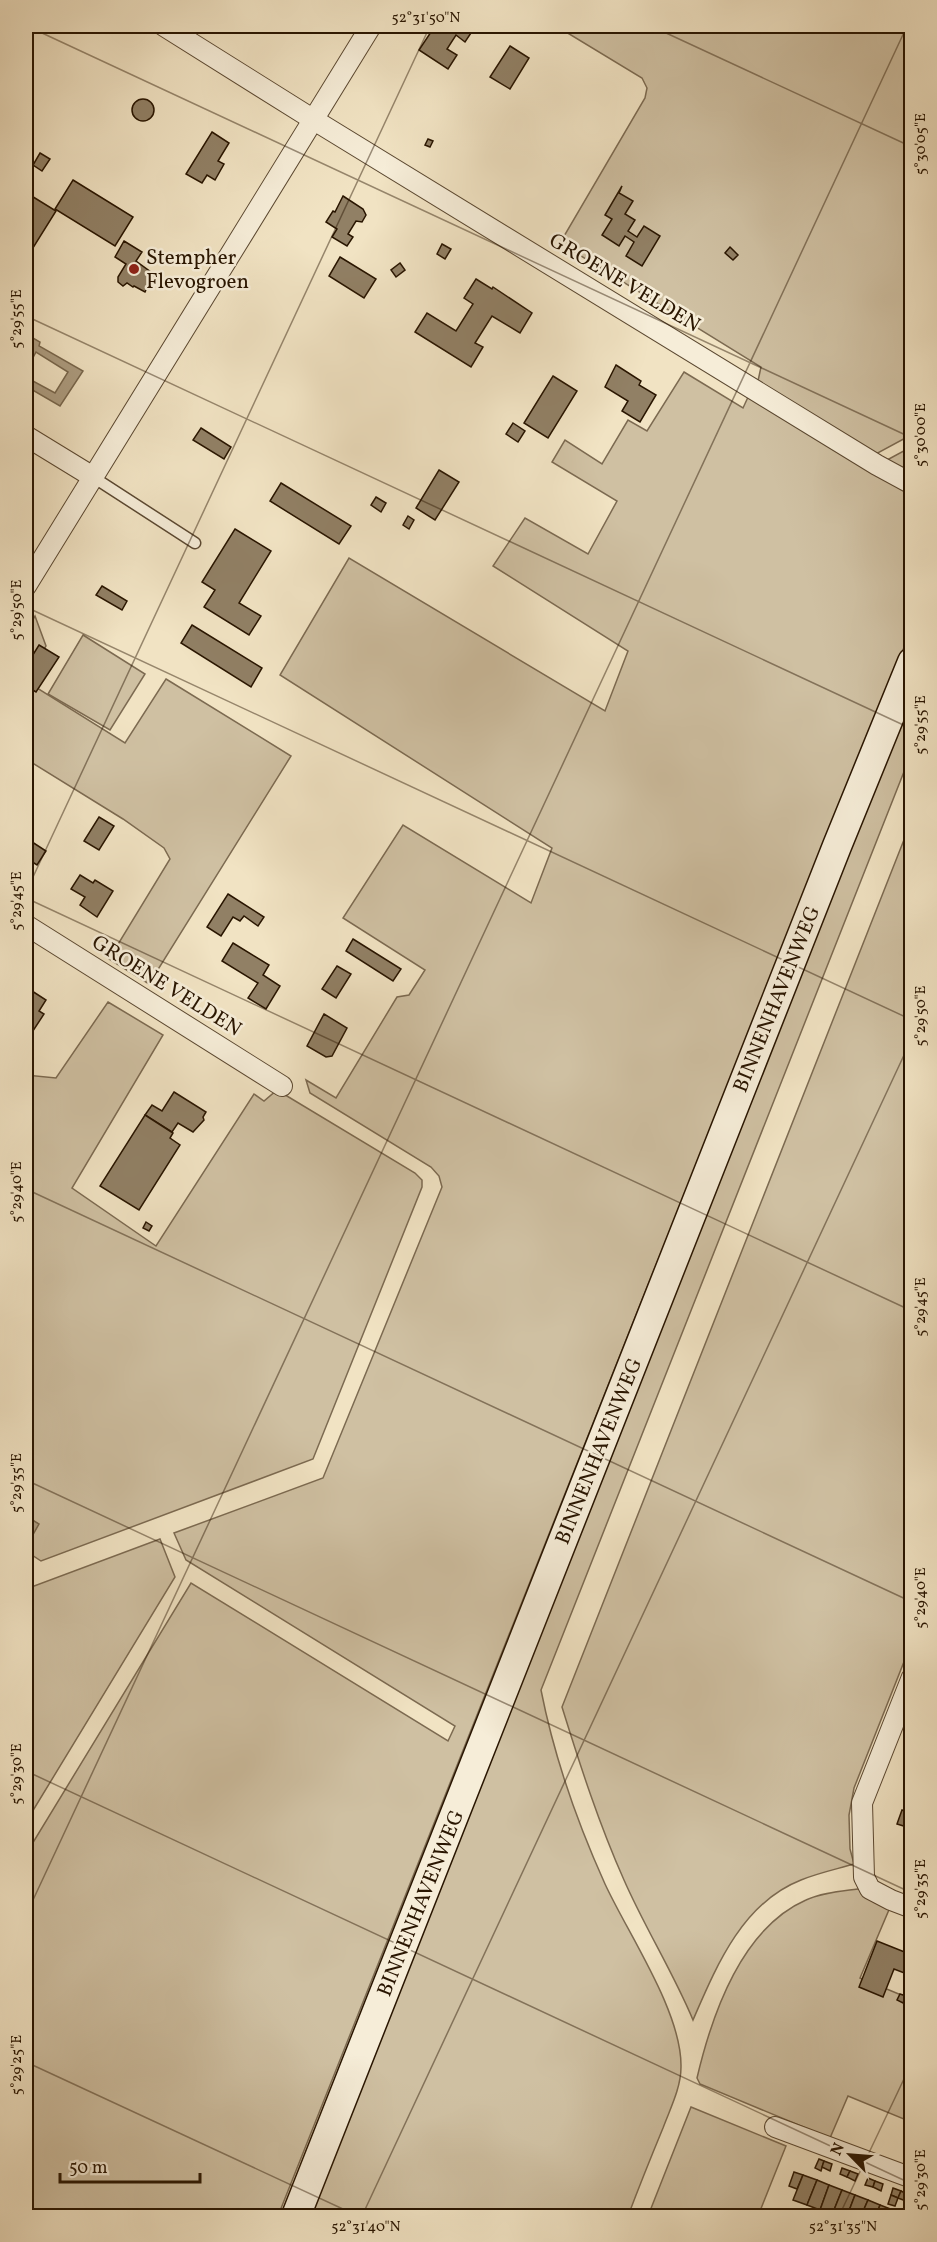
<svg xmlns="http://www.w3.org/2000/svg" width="937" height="2242" font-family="Vollkorn,serif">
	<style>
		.green { fill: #cfc0a2; stroke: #7c6a51; stroke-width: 1.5 }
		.water { fill: #ad9d81; stroke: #78674d; stroke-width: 1.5 }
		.building { fill: #918065; stroke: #291500; stroke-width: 1.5 }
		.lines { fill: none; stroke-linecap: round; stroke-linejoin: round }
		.lane-casing { stroke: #5b4831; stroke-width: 13 }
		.street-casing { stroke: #5b4831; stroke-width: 22 }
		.secondary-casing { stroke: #291500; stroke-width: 31 }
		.lane { stroke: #f6edd8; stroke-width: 10 }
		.street { stroke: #f6edd8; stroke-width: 20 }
		.secondary { stroke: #f6edd8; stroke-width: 28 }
		.ticks { fill: none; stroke: #291500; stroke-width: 1.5; stroke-opacity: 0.45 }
		.poi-dot { fill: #8f2418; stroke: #f6edd8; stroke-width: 2 }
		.labels { text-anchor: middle; stroke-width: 5; stroke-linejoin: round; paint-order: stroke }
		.poi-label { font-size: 21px; fill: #291500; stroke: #f6edd8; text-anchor: start }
		.street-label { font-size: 21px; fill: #291500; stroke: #f6edd8 }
		.neatline { fill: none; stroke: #291500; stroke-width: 2 }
		.ticks-label { font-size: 15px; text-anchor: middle; fill: #291500 }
	</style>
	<rect width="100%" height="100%" fill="#f1e3c3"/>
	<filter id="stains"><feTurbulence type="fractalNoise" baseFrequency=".00333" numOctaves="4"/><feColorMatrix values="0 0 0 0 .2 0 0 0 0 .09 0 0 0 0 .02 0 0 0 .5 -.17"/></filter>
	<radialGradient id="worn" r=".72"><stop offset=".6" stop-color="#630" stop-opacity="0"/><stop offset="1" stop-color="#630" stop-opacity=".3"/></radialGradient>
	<g class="green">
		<polygon points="556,26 911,26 911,435 876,454 758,381 761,367 560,243 645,98 647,88 642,78"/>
		<polygon points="684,372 743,408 749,395 911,493 911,630 640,1305 278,2216 26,2216 26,1854 191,1583 448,1741 455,1726 186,1560 174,1533 323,1478 442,1187 439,1176 431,1167 310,1093 306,1080 336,1098 397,997 409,995 425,970 343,918 403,825 531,903 552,848 280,675 349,558 605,711 628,651 493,566 525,518 588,554 617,501 552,462 565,440 602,464 628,420 647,431"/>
		<polygon points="911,447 911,472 887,460"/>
		<polygon points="35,616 46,646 26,679 26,631"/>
		<polygon points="83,635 145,674 110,730 48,694"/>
		<polygon points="166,679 291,756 149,984 109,959 170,859 164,848 123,819 26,759 26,681 125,743"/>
		<path d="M911,685v69l-370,936c13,66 36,132 64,194 23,50 77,128 76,183 0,21 -11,42 -18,61 -12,29 -24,59 -35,88h-321z"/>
		<path d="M911,822v822l-57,144 -5,27 1,34 4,15c-17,5 -36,9 -53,16 -59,23 -85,87 -108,140 -20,-48 -48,-92 -69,-140 -25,-56 -44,-115 -62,-173z"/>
		<polygon points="108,1002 163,1035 72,1188 156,1246 254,1094 264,1101 277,1090 415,1173 422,1180 422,1187 313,1459 41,1561 26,1551 26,1547 38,1524 26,1516 26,1075 56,1078"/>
		<polygon points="160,1539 175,1577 26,1822 26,1589"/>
		<path d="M864,1888l27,17 -31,73 51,21v123l-63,-26 -18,42 -130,-54 -3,-6c15,-64 45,-150 109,-178 17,-8 40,-9 58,-12z"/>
		<polygon points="691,2107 786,2146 758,2216 648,2216"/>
	</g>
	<g class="water">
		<polygon points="26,334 40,342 39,346 83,371 60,406 29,388 33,381 55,393 68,372 36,352 26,371"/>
		<polygon points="26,1516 39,1524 26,1547"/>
	</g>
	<g class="building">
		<polygon points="428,26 475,27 465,42 456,35 447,49 457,55 448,69 419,50 433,29"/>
		<polygon points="510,46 529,58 510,89 490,77"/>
		<circle cx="143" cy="110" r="11"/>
		<polygon points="212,132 229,143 218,161 224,164 215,180 207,175 202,183 186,174"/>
		<polygon points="428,139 433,141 430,147 425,145"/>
		<polygon points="40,153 50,159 42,171 33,165"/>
		<polygon points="73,180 133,217 115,246 55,209"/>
		<polygon points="622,186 619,193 633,201 625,214 635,220 628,231 637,237 644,226 660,236 642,266 626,256 634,242 625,236 619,246 602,235 612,219 605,215"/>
		<polygon points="30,195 56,211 26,259 26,201"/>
		<polygon points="343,196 363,209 366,215 362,222 356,221 348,234 353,237 347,246 332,237 337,229 326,222 333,211 335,212"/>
		<polygon points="124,241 142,252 136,261 155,275 153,279 155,283 152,288 147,288 145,292 134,286 133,287 127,283 123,286 118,282 118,277 126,264 115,257"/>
		<polygon points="442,244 451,249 445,259 437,254"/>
		<polygon points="730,247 738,255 733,260 725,253"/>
		<polygon points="340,257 376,279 364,298 329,276"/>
		<polygon points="400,263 405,270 396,277 391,270"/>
		<polygon points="476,279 492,289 493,287 532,313 520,333 492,316 475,343 483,347 471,367 415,332 427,313 456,331 473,304 464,298"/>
		<polygon points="616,365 641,381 639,385 656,395 640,422 622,411 628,401 605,387"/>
		<polygon points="553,376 577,391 548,438 524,423"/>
		<polygon points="513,423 525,431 518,442 506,434"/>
		<polygon points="201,428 231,447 224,459 193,440"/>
		<polygon points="439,470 459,482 435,520 416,508"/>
		<polygon points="281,483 351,526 339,544 270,501"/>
		<polygon points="376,497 386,503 381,512 371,505"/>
		<polygon points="408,516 414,520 409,529 403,525"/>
		<polygon points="235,529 271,551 239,603 261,616 249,635 204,607 215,590 202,582"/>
		<polygon points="102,586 127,601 122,610 96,595"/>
		<polygon points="192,625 262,668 251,687 181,643"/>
		<polygon points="39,645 59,657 36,692 26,686 26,666"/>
		<polygon points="99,817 114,826 99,850 84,841"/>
		<polygon points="26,838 46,851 37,865 26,858"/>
		<polygon points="80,875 93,883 95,880 113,891 97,917 80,905 85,897 71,889"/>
		<polygon points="228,894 264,917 258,926 244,916 240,921 233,917 221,936 207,927"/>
		<polygon points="353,939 401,969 393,981 346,951"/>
		<polygon points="233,943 269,965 263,975 280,986 266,1009 248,998 258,983 222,961"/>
		<polygon points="337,966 351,974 336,998 322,989"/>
		<polygon points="32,991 46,1000 39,1011 44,1014 31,1034 26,1030 26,1002"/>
		<polygon points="324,1014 347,1028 332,1056 326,1057 307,1046"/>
		<polygon points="174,1092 206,1112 203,1117 204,1120 193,1132 178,1123 172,1132 145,1115 152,1105 162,1111"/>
		<polygon points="145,1115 173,1133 170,1138 180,1145 139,1210 100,1186"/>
		<polygon points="146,1222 152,1226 149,1231 143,1228"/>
		<polygon points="902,1810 912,1813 907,1827 897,1824"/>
		<polygon points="877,1941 907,1953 909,1948 912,1950 912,1976 894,1969 883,1997 859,1987"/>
		<polygon points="912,1986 912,2008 904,2005"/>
		<polygon points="900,1994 906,1996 903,2003 897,2000"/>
		<polygon points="819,2159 824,2161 821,2171 815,2168"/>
		<polygon points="824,2161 832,2164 830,2171 822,2167"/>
		<polygon points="842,2168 850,2171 847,2177 840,2174"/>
		<polygon points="850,2171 858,2174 855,2181 847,2177"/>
		<polygon points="794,2172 803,2175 797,2189 789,2186"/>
		<polygon points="803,2175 817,2180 807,2205 793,2200"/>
		<polygon points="868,2178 875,2181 873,2187 865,2185"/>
		<polygon points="817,2180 829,2185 820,2210 807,2205"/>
		<polygon points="875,2181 883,2184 881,2191 873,2187"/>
		<polygon points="829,2185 842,2190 832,2215 820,2210"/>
		<polygon points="893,2188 901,2191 898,2198 891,2195"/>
		<polygon points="842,2190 855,2195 847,2216 836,2216 832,2215"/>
		<polygon points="901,2191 909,2195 906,2201 898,2198"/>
		<polygon points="855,2195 868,2200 861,2216 847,2216"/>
		<polygon points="891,2195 898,2198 895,2206 888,2204"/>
		<polygon points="868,2200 880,2205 876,2216 861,2216"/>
		<polygon points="880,2205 893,2210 891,2216 876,2216"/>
		<polygon points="893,2210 906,2216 891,2216"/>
	</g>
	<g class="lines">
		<defs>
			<polyline id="lane" points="93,477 195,543"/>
			<g id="street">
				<polyline points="164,26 314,120 877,465 912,484"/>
				<polyline points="26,436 93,477"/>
				<polyline points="26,586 371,26"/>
				<polyline points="26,925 282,1086"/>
				<polyline points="912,1677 862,1803 864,1877 870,1889 891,1900 912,1908"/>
				<polyline points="775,2127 912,2178"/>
			</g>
			<polyline id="secondary" points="296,2216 837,846 912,662"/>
		</defs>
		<use href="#lane" class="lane-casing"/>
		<use href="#street" class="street-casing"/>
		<use href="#secondary" class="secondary-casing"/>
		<use href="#lane" class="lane"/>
		<use href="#street" class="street"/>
		<use href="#secondary" class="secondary"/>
	</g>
	<path class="ticks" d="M27,26l885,412M651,26l261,121M26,316l886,413M26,607l886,413M26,892l404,-866M26,898l886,413M26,1189l886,413M26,1480l886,413M26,1771l886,413M26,1915l881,-1889M26,2062l332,154M362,2216l550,-1178M839,2216l73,-154"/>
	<circle class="poi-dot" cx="134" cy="269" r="6"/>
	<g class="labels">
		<g class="poi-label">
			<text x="146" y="264">Stempher<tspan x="146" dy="24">Flevogroen</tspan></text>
		</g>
		<g class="street-label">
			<text transform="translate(625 282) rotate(31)" y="7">GROENE VELDEN</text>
			<text transform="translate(167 985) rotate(32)" y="7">GROENE VELDEN</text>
			<text transform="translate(776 999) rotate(-68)" y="7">BINNENHAVENWEG</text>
			<text transform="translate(598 1451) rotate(-68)" y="7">BINNENHAVENWEG</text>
			<text transform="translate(420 1903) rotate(-68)" y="7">BINNENHAVENWEG</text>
		</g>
	</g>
	<rect width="937" height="2242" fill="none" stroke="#f1e3c3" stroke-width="66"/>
	<g transform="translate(850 2155) rotate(295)" stroke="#f6edd8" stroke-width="4.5" paint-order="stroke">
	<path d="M0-4.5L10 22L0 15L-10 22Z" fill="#291500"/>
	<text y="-9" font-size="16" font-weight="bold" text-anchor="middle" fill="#291500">N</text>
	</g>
	<path d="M60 2173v9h140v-9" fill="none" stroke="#291500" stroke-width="3"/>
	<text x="69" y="2173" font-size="18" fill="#291500" stroke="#f6edd8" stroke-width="4.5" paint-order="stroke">50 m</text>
	<rect x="33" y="33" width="871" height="2176" class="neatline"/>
	<g class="ticks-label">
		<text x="426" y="22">52°31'50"N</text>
		<text transform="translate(920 144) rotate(-90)" y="5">5°30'05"E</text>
		<text transform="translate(16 319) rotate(-90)" y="5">5°29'55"E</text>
		<text transform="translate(920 435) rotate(-90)" y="5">5°30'00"E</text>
		<text transform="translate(16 610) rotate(-90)" y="5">5°29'50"E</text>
		<text transform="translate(920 725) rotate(-90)" y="5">5°29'55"E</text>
		<text transform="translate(16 901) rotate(-90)" y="5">5°29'45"E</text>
		<text transform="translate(920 1016) rotate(-90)" y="5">5°29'50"E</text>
		<text transform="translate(16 1192) rotate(-90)" y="5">5°29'40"E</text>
		<text transform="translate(920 1307) rotate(-90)" y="5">5°29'45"E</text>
		<text transform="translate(16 1483) rotate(-90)" y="5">5°29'35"E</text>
		<text transform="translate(920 1598) rotate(-90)" y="5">5°29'40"E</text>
		<text transform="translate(16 1774) rotate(-90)" y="5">5°29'30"E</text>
		<text transform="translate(920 1889) rotate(-90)" y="5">5°29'35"E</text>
		<text transform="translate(16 2065) rotate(-90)" y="5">5°29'25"E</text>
		<text transform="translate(920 2180) rotate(-90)" y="5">5°29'30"E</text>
		<text x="366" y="2231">52°31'40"N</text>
		<text x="843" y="2231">52°31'35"N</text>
	</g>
	<rect width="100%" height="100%" filter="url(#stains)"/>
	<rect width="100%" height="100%" fill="url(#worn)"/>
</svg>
